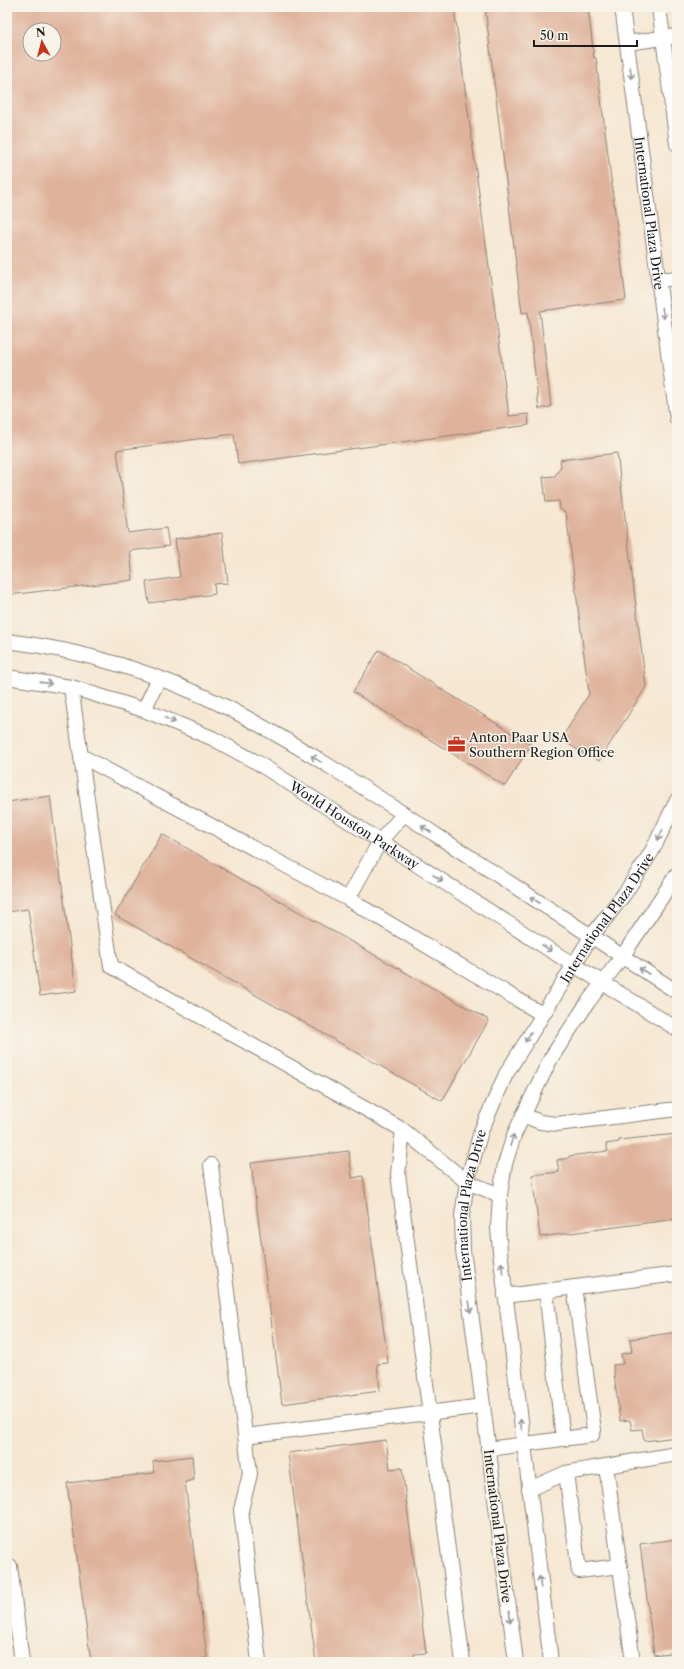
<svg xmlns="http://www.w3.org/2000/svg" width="684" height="1669" font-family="'Libre Caslon Text',serif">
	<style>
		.building { fill: #dfb29b; fill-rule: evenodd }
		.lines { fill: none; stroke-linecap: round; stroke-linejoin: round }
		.minor-casing { stroke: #898277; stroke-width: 16 }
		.minor { stroke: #fff; stroke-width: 14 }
		.oneway { stroke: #999 }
		.labels { text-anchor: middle; stroke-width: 3; stroke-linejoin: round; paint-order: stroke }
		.street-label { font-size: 13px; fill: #1c1c1c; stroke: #f7f3e8 }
		.poi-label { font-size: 13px; fill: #1c1c1c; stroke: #f7f3e8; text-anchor: start }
	</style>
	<rect width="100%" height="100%" fill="#f7f3e8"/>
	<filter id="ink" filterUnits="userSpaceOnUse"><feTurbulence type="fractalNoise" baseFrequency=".025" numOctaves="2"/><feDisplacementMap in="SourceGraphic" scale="8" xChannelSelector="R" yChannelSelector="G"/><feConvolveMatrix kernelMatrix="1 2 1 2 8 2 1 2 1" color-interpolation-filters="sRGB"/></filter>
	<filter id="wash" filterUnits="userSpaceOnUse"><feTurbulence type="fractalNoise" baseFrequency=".012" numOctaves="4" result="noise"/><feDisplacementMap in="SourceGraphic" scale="16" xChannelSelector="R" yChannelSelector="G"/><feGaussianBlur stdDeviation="0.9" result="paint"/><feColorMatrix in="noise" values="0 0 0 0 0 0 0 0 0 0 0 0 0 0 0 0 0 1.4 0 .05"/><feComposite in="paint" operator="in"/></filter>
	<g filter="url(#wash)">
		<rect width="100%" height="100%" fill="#f6e7d2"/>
		<g id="blocks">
			<g class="building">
				<path d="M7,7h447l55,409 19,-2 1,11 -291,39 -4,-30 -117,16 11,83 38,-5 3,18 -39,5 3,29 -124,15 -2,-18zM30,30h24v24h-24z"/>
				<polygon points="485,7 588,7 594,58 596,58 626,300 540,311 551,407 539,409 528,312 522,313"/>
				<polygon points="617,453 646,687 599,761 588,753 584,754 561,739 589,694 566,513 560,509 559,501 546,502 543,477 555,476 561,466 560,460"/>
				<polygon points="222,533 228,583 214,584 215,594 149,603 146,582 180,577 175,539"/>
				<polygon points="379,650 531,745 505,786 353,692"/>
				<polygon points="50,796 76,991 40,996 28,909 7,912 7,849 11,848 7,818 7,802"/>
				<polygon points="162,834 489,1020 442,1101 115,915"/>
				<polygon points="677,1134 677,1219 540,1237 532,1175 559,1172 557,1160 569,1158 569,1156 608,1151 606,1144 619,1142 619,1140"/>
				<polygon points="349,1151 352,1178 363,1176 388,1363 377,1364 380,1391 282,1404 251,1163"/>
				<polygon points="677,1332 677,1437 644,1441 642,1429 632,1430 630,1420 620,1421 613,1365 623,1364 621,1354 632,1352 630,1339"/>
				<polygon points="386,1440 390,1469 402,1468 426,1653 414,1654 415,1662 316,1662 288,1453"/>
				<polygon points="192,1456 194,1480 185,1482 207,1658 185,1662 91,1662 67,1483 154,1473 153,1461"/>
				<polygon points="677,1539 677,1652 654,1655 640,1544"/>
			</g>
		</g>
	</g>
	<g filter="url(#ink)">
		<use href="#blocks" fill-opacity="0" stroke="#898277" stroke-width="1"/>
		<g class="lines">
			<defs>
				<g id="minor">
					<path id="s1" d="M622,7l55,412"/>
					<polyline points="659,7 677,144"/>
					<polyline points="627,43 677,36"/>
					<polyline points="658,280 677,278"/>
					<path d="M7,641c76,9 154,33 223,68 71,37 139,82 206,126 80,52 160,105 241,157"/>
					<path id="s2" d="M7,677l64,10 73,23 68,28 46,25 292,187 127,79"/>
					<polyline points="71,687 111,966 403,1130"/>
					<polyline points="144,710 159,678"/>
					<polyline points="81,756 348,899 542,1014"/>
					<polyline points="348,899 380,841 404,814"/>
					<polyline points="523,1115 540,1122 557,1124 677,1109"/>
					<polyline points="211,1165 250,1474 241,1510 259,1662"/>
					<polyline points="546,1291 563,1439"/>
					<polyline points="505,1296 677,1274"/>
					<polyline points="245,1436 483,1406"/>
					<polyline points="488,1449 592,1435 594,1430 574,1287"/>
					<polyline points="606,1466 677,1454"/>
					<polyline points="566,1473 579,1571 620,1566"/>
					<polyline points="529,1489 566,1473 606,1466 633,1662"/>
					<polyline points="7,1566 10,1566 22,1662"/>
					<polyline points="463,1662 398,1174 403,1130 467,1182 500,1195"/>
					<path id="s3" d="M516,1662l-53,-412 -1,-34 5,-34 14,-51 25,-57 85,-137 34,-44 27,-42 25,-51"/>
					<polyline points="551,1662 500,1251 498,1228 500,1195 505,1164 514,1135 532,1097 551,1058 588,1002 622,957 677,874"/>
				</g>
			</defs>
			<use href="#minor" class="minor-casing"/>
			<use href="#minor" class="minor"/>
		</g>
		<defs><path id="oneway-shaft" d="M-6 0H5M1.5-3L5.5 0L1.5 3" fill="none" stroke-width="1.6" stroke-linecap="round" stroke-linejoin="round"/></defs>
		<g class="oneway">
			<use href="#oneway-shaft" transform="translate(631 73) rotate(82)"/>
			<use href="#oneway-shaft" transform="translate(663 313) rotate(82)"/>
			<use href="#oneway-shaft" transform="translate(46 683) rotate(10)"/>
			<use href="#oneway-shaft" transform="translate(170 720) rotate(22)"/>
			<use href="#oneway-shaft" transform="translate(316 759) rotate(-148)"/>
			<use href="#oneway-shaft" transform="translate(426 829) rotate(-147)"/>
			<use href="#oneway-shaft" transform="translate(660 835) rotate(116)"/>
			<use href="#oneway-shaft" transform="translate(438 878) rotate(33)"/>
			<use href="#oneway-shaft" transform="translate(535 900) rotate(-147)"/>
			<use href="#oneway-shaft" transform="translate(547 948) rotate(33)"/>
			<use href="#oneway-shaft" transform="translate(644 971) rotate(-147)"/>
			<use href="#oneway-shaft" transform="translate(528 1037) rotate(121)"/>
			<use href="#oneway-shaft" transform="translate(512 1140) rotate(-72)"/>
			<use href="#oneway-shaft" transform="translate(502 1268) rotate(-97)"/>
			<use href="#oneway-shaft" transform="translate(470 1307) rotate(83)"/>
			<use href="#oneway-shaft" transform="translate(521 1425) rotate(-97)"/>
			<use href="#oneway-shaft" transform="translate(540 1582) rotate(-97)"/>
			<use href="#oneway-shaft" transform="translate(510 1617) rotate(83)"/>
		</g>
	</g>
	<defs>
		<symbol id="office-bare" viewBox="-9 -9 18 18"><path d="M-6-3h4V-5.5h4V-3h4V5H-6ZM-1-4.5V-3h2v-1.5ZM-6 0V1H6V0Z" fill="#c8321e" stroke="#f7f3e8" stroke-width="2.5" paint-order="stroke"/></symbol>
	</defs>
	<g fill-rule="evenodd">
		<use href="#office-bare" x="444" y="732" width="25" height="25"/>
	</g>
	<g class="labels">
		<g class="street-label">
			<text dy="5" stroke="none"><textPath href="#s1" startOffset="208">International Plaza Drive</textPath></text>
			<text dy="5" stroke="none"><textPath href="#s2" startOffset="382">World Houston Parkway</textPath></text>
			<text dy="5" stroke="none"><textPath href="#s3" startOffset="785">International Plaza Drive</textPath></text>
			<text dy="5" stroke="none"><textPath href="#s3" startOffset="461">International Plaza Drive</textPath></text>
			<text transform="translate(498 1526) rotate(83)" y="5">International Plaza Drive</text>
		</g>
		<g class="poi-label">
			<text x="469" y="742">Anton Paar USA<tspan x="469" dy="15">Southern Region Office</tspan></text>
		</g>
	</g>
	<rect width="684" height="1669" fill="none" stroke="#f7f3e8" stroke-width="24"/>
	<g transform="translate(42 42) rotate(353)"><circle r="19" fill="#f7f3e8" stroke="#9f9d96"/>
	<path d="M0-3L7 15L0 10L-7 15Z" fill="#c8321e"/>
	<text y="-6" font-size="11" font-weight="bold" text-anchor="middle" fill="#1c1c1c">N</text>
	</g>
	<path d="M534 40v6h103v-6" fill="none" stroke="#1c1c1c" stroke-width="2"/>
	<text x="540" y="40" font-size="12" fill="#1c1c1c" stroke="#f7f3e8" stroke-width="3" paint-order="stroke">50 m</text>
</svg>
